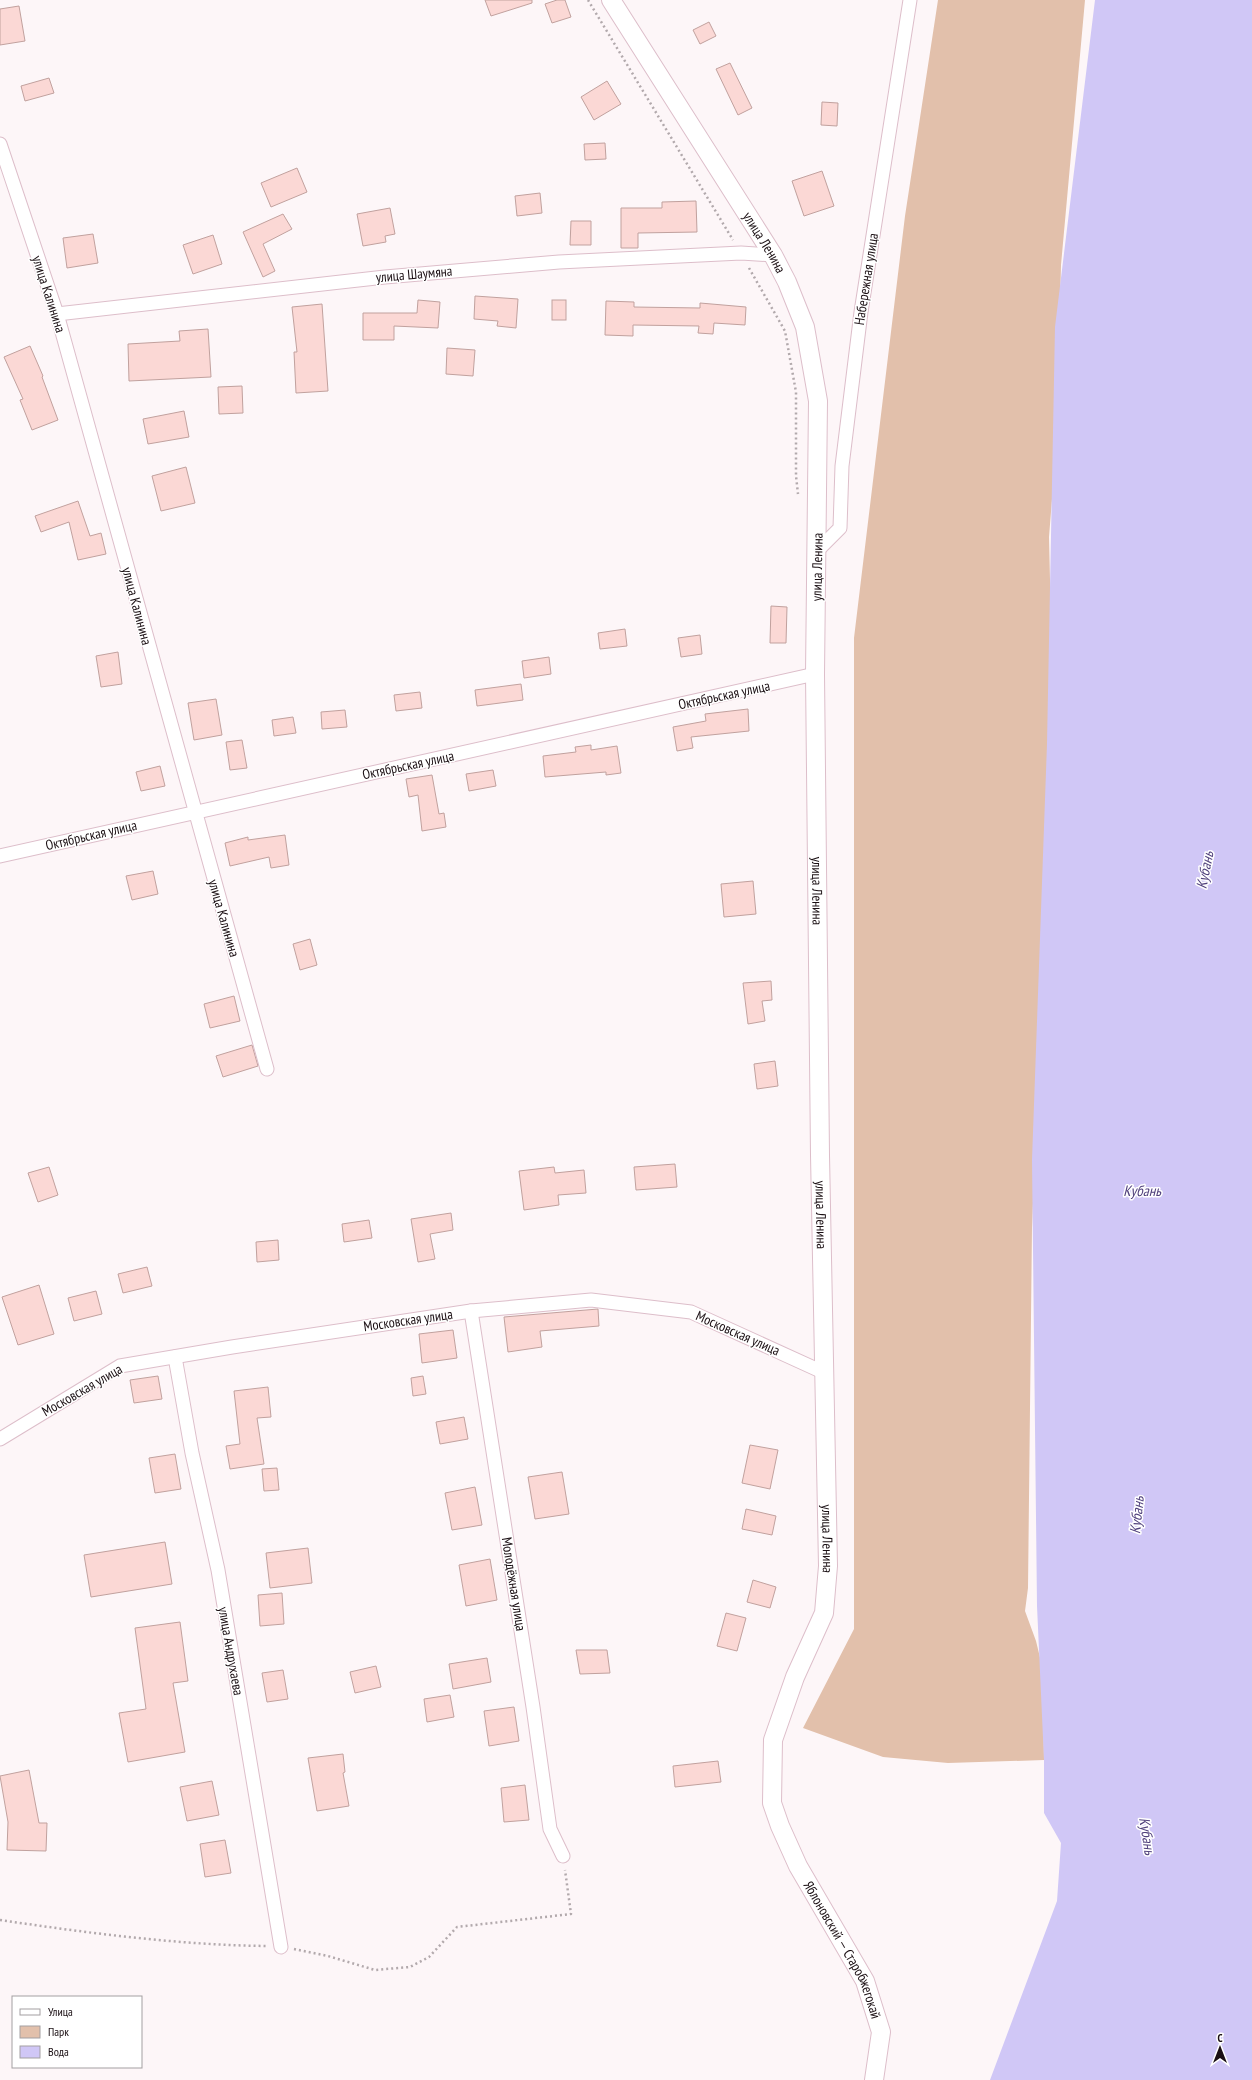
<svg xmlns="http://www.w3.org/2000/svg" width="1252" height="2080" font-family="'PT Sans Narrow',sans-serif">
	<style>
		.green { fill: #e2c0ab }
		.water { fill: #d0c7f6 }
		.building { fill: #fbd8d5; stroke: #c1a19e }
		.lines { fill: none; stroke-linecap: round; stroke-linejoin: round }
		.street-casing { stroke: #ddbeca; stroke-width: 15 }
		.secondary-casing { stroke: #ddbeca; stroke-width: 20 }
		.path { stroke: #b2a9ac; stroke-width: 2.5; stroke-dasharray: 2 3; stroke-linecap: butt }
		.street { stroke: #fff; stroke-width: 13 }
		.secondary { stroke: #fff; stroke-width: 18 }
		.labels { text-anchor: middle; stroke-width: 3; stroke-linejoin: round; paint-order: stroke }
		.street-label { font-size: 14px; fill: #1a0f13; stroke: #fff }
		.water-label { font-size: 15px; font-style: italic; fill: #50417c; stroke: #fff }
	</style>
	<rect width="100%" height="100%" fill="#fdf6f8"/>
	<polygon class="green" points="938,0 1085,0 1061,265 1057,436 1049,537 1053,708 1032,1228 1028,1588 1025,1611 1036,1641 1043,1670 1044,1760 948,1763 883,1757 803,1728 854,1629 854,638 905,216"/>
	<polygon class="water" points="1095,0 1252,0 1252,2080 990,2080 1057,1901 1061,1843 1044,1813 1044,1760 1037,1606 1032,1160 1047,744 1055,327"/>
	<g class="building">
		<polygon points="485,0 532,0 532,3 491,16"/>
		<polygon points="557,0 565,0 571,17 552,23 545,4"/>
		<polygon points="19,6 25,41 0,45 0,9"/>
		<polygon points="709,22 716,36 700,44 693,30"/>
		<polygon points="730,63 752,108 738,115 716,69"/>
		<polygon points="49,78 54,93 25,101 21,86"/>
		<polygon points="607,81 621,104 594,120 581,97"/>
		<polygon points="822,102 838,103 837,126 821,125"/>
		<polygon points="605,143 606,159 585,160 584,144"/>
		<polygon points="297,168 307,192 271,207 261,183"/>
		<polygon points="822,171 834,206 804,216 792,181"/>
		<polygon points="540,193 542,213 517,216 515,196"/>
		<polygon points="696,201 697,232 638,233 638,248 621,248 621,208 662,208 662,202"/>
		<polygon points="390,208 395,234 385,236 386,242 363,246 357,214"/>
		<polygon points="283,214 292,229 263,244 275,271 263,277 243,232"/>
		<polygon points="571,221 591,221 591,245 570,245"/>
		<polygon points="93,234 98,263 67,268 63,238"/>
		<polygon points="213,235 222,264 193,274 183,245"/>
		<polygon points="475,296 518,299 516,328 497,326 498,321 474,319"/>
		<polygon points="418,300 440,302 438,328 394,326 394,340 363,340 363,313 417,313"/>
		<rect x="552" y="300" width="14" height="20"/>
		<polygon points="606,301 634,302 634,307 700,308 700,303 746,307 745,325 714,323 713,334 698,333 699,326 633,325 633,336 605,335"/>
		<polygon points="322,304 328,391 296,393 294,352 297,352 292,307"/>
		<polygon points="208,329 211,377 129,381 128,344 180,341 179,331"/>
		<polygon points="30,346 43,376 42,377 58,420 32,430 20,400 23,399 4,357"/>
		<polygon points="447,348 475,350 473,376 446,374"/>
		<polygon points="242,386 243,413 219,414 218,387"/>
		<polygon points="184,411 189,437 148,444 143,419"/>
		<polygon points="186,467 195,503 161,511 152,476"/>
		<polygon points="78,501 90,536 101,533 106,554 78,560 69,522 41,532 35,516"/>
		<polygon points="771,606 787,607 786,643 770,643"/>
		<polygon points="625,629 627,646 600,649 598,633"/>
		<polygon points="700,635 702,654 681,657 678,638"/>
		<polygon points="118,652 122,684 101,687 96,656"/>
		<polygon points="549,657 551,674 524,678 522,661"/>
		<polygon points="521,684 523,700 477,706 475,690"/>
		<polygon points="420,692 422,708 396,711 394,695"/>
		<polygon points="216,699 222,735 194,740 188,703"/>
		<polygon points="748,709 749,731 691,737 693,748 677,751 673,727 706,721 705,714"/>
		<polygon points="345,710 347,727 322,729 321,712"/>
		<polygon points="293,717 296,733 274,736 272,720"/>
		<polygon points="242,740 247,768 230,770 226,742"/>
		<polygon points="591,745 591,750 617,746 621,773 606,775 606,772 545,777 543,756 576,752 575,747"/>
		<polygon points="160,766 165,786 141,791 136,772"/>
		<polygon points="493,770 496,786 469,791 466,774"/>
		<polygon points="432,775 439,814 444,813 446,827 422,831 418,795 409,797 406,779"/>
		<polygon points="285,835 289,865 271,868 269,857 230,866 225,843 248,837 248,840"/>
		<polygon points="153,871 158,894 132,900 126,876"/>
		<polygon points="753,881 756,914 724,917 721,884"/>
		<polygon points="310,939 317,965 300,970 293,944"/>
		<polygon points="771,981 772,1000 762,1001 765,1021 748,1024 743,983"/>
		<polygon points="234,996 240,1021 210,1028 204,1004"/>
		<polygon points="252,1045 258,1066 223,1077 216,1056"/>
		<polygon points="775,1061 778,1086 757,1089 754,1064"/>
		<polygon points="675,1164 677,1187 636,1190 634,1167"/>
		<polygon points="49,1167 58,1195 38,1202 28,1173"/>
		<polygon points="554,1167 555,1173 584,1170 586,1193 558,1195 559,1205 524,1210 519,1171"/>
		<polygon points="451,1213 453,1230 430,1234 435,1259 418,1262 411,1219"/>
		<polygon points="369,1220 372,1238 344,1242 342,1224"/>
		<polygon points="278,1240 279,1260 257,1262 256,1242"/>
		<polygon points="147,1267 152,1286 123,1293 118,1274"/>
		<polygon points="39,1285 54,1334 18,1345 2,1297"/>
		<polygon points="96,1291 102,1314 74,1321 68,1298"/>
		<polygon points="598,1309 599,1326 540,1331 542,1347 508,1352 504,1317"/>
		<polygon points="453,1330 457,1358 422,1363 419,1334"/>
		<polygon points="158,1376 162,1399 134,1403 130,1380"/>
		<polygon points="423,1376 426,1394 413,1396 411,1378"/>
		<polygon points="268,1387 271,1417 257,1418 264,1464 230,1469 226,1446 240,1444 234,1391"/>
		<polygon points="464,1417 468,1439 440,1444 436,1422"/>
		<polygon points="750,1445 778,1450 770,1489 742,1483"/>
		<polygon points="175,1454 181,1489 155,1493 149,1458"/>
		<polygon points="277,1468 279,1490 264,1491 262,1469"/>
		<polygon points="562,1472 569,1514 535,1519 528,1477"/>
		<polygon points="475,1487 482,1525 452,1530 445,1493"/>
		<polygon points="746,1509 776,1516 772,1535 742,1529"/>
		<polygon points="165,1542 172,1584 91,1597 84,1555"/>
		<polygon points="308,1548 312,1583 270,1588 266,1553"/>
		<polygon points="490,1559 497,1600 466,1606 459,1565"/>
		<polygon points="753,1580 776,1587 770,1608 747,1602"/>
		<polygon points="282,1593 284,1624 260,1626 258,1595"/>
		<polygon points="726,1613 746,1618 737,1651 717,1646"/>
		<polygon points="180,1622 188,1681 173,1683 185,1752 128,1762 119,1713 146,1709 135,1628"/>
		<polygon points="576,1650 607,1650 610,1673 580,1674"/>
		<polygon points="487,1658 491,1682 453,1689 449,1664"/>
		<polygon points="376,1666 381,1687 355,1693 350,1672"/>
		<polygon points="283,1670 288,1699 267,1702 262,1673"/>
		<polygon points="450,1695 454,1717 427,1722 424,1699"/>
		<polygon points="514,1707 519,1741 489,1746 484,1711"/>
		<polygon points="343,1754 345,1772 343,1773 349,1806 317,1811 308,1758"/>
		<polygon points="718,1761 721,1782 675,1787 673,1766"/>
		<polygon points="29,1770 39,1823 47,1823 46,1851 7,1850 8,1822 0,1776"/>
		<polygon points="212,1781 219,1815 187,1821 180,1787"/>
		<polygon points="525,1785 529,1820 504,1822 501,1788"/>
		<polygon points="225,1840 231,1873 205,1877 200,1844"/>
	</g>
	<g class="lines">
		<defs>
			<g id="street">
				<polyline points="0,144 57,314 267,1069"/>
				<polyline points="57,314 385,277 559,262 741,253 773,255"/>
				<polyline points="818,550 840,528 842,466 861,312 910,0"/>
				<polyline points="0,856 815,674"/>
				<polyline points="471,1311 533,1707 550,1829 563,1856"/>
				<polyline points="175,1357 192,1453 218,1570 281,1947"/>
				<polyline points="0,1439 120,1366 232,1347 471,1311 591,1300 691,1312 825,1373"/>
			</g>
			<g id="secondary">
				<path id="s1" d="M611,0l162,255 14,27 18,45 13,74 -3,273 5,481 8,411 -4,47 -29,64 -22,63 -1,63 8,23 18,40 67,115 16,51 -7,48"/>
			</g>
		</defs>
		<use href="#street" class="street-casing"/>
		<use href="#secondary" class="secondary-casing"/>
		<g class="path">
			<polyline points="588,0 733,240"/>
			<polyline points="749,268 785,331 796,392 796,476 798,494"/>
			<path d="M0,1920c88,13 178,25 267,26"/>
			<polyline points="294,1949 328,1956 375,1970 410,1967 429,1957 457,1927 571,1914 565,1870"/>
		</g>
		<use href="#street" class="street"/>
		<use href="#secondary" class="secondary"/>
	</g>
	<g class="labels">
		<g class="street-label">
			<text dy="5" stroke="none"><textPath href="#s1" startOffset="287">улица Ленина</textPath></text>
			<text transform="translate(414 274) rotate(-5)" y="5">улица Шаумяна</text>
			<text transform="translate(866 279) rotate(-81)" y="5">Набережная улица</text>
			<text transform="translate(49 294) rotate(72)" y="5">улица Калинина</text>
			<text transform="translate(817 567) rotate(-89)" y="5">улица Ленина</text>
			<text transform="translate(137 606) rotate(75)" y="5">улица Калинина</text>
			<text transform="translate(724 695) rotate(-12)" y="5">Октябрьская улица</text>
			<text transform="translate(408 765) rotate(-12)" y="5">Октябрьская улица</text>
			<text transform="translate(91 835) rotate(-13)" y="5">Октябрьская улица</text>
			<text dy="5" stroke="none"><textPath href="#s1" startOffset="946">улица Ленина</textPath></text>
			<text transform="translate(224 918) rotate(74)" y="5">улица Калинина</text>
			<text dy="5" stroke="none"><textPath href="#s1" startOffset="1270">улица Ленина</textPath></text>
			<text transform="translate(408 1320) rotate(-8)" y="5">Московская улица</text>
			<text transform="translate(738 1333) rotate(24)" y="5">Московская улица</text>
			<text transform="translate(82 1390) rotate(-30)" y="5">Московская улица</text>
			<text dy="5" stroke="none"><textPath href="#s1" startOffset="1594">улица Ленина</textPath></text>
			<text transform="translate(514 1584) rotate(81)" y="5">Молодёжная улица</text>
			<text transform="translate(231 1651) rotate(80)" y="5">улица Андрухаева</text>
			<text dy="5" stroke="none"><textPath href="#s1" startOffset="2032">Яблоновский — Старобжегокай</textPath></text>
		</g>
		<g class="water-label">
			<text transform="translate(1205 870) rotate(-79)" y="5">Кубань</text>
			<text x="1142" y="1196">Кубань</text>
			<text transform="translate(1137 1515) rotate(-84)" y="5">Кубань</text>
			<text transform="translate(1147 1836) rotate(81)" y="5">Кубань</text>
		</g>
	</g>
	<rect x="12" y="1996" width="130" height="72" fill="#ffffff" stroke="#a39fa1"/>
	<rect x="20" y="2009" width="20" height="6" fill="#ffffff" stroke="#a39fa1"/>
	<text x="48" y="2016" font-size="12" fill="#1a0f13">Улица</text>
	<rect x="20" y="2026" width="20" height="12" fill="#e2c0ab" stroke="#a39fa1"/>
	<text x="48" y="2036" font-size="12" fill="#1a0f13">Парк</text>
	<rect x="20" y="2046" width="20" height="12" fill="#d0c7f6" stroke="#a39fa1"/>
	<text x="48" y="2056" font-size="12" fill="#1a0f13">Вода</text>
	<g transform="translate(1220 2048)" stroke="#ffffff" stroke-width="3" paint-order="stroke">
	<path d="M0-3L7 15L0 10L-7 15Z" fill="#1a0f13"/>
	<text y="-6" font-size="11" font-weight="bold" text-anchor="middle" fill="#1a0f13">С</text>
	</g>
</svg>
